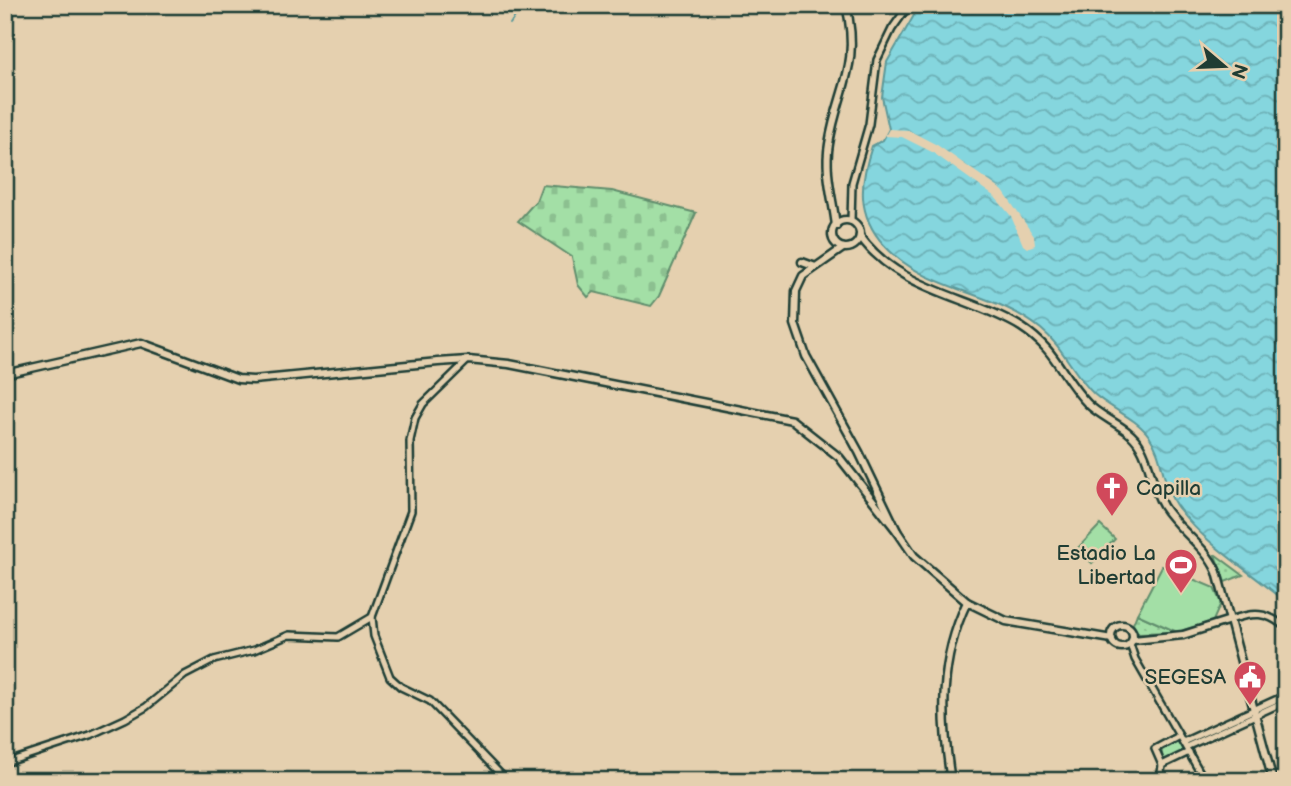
<svg xmlns="http://www.w3.org/2000/svg" width="1291" height="786" font-family="'Balsamiq Sans',sans-serif">
	<style>
		.grass { fill: url(#grass-dots); stroke: #618e6d; stroke-width: 2 }
		.cemetery { fill: url(#cemetery-stones); stroke: #618e6d; stroke-width: 2 }
		.park { fill: #a3dfa6; stroke: #618e6d; stroke-width: 2 }
		.water { fill: url(#water-waves); stroke: #5c999a; stroke-width: 2 }
		.pier { fill: #e5d0af }
		.lines { fill: none; stroke-linecap: round; stroke-linejoin: round }
		.stream { stroke: #5c999a; stroke-width: 2 }
		.tertiary-casing { stroke: #1f3d34; stroke-width: 10 }
		.secondary-casing { stroke: #1f3d34; stroke-width: 11 }
		.tertiary { stroke: #e5d0af; stroke-width: 5 }
		.secondary { stroke: #e5d0af; stroke-width: 6 }
		.labels { text-anchor: middle; stroke-width: 5; stroke-linejoin: round; paint-order: stroke }
		.poi-label { font-size: 21px; fill: #1f3d34; stroke: #e5d0af; text-anchor: end }
	</style>
	<defs>
		<pattern id="grass-dots" width="8" height="8" patternUnits="userSpaceOnUse" patternTransform="scale(1.75)"><rect width="8" height="8" fill="#a3dfa6"/><path d="M2 2h.1M6 6h.1" fill="none" stroke="#8cc090" stroke-width="1.8" stroke-linecap="round"/></pattern>
		<pattern id="cemetery-stones" width="16" height="16" patternUnits="userSpaceOnUse" patternTransform="scale(1.75)"><rect width="16" height="16" fill="#a3dfa6"/><path d="M2 7V4a2 2 0 0 1 4 0v3zM10 15v-3a2 2 0 0 1 4 0v3z" fill="#8cc090"/></pattern>
		<pattern id="water-waves" width="16" height="10" patternUnits="userSpaceOnUse" patternTransform="scale(1.75)"><rect width="16" height="10" fill="#85d6de"/><path d="M0 5q4-4 8 0t8 0" fill="none" stroke="#6cafb5"/></pattern>
	</defs>
	<rect width="100%" height="100%" fill="#e5d0af"/>
	<filter id="ink" filterUnits="userSpaceOnUse"><feTurbulence type="fractalNoise" baseFrequency=".0143" numOctaves="2"/><feDisplacementMap in="SourceGraphic" scale="14" xChannelSelector="R" yChannelSelector="G"/><feConvolveMatrix kernelMatrix="1 2 1 2 8 2 1 2 1" color-interpolation-filters="sRGB"/></filter>
	<g filter="url(#ink)">
		<g class="grass">
			<polygon points="1215,555 1216,555 1243,575 1225,582"/>
			<polygon points="1137,614 1177,632 1138,633 1133,624"/>
		</g>
		<polygon class="cemetery" points="542,185 612,191 696,213 659,296 651,306 594,292 588,297 578,285 572,257 518,221 536,201"/>
		<g class="park">
			<polygon points="1100,525 1115,539 1092,563 1077,549"/>
			<polygon points="1162,566 1214,588 1221,603 1213,621 1177,632 1137,614"/>
			<polygon points="1176,740 1180,741 1184,753 1167,762 1163,760 1161,747"/>
		</g>
		<path class="water" d="M920,5h366v597c-37,-32 -77,-54 -107,-93 -17,-21 -15,-52 -30,-73 -13,-18 -38,-27 -55,-42 -20,-19 -31,-47 -53,-65 -47,-39 -115,-37 -157,-84 -28,-31 -24,-63 -12,-99l11,-6 6,-11 -7,-32 5,-35z"/>
		<polygon class="pier" points="889,129 908,130 937,145 1003,191 1034,236 1035,245 1027,248 1023,245 1011,216 995,197 932,152 902,137 885,136"/>
		<g class="lines">
			<polyline class="stream" points="510,24 523,5"/>
			<defs>
				<g id="tertiary">
					<polyline points="851,221 852,183 869,124 877,60 892,29 909,5"/>
					<polyline points="468,360 423,404 415,418 410,441 411,511 372,617 374,636 390,677 401,687 430,701 507,781"/>
					<path d="M1230,620c23,-8 37,-9 56,8"/>
					<polyline points="1130,644 1135,659 1205,781"/>
					<polyline points="1183,742 1286,695"/>
					<polyline points="1186,747 1286,701"/>
					<polyline points="5,763 90,735 125,719 146,707 185,675 214,660 254,650 289,635 338,637 372,617"/>
					<polyline points="1162,765 1189,752"/>
					<polyline points="1160,781 1162,765 1155,749 1179,736"/>
				</g>
				<g id="secondary">
					<circle cx="846" cy="234" r="14"/>
					<path d="M836,226c-3,-27 -12,-54 -7,-82 9,-56 32,-77 17,-139"/>
					<path d="M860,236c39,55 111,60 161,91 36,23 40,49 66,76 15,16 42,23 53,43 11,18 12,42 23,60 15,24 42,39 54,66l56,209"/>
					<polyline points="843,248 803,276 796,291 795,324 806,356 859,452 897,531 914,556 967,602 1006,621 1112,639"/>
					<polyline points="802,262 813,266"/>
					<polyline points="5,374 141,343 238,379 253,380 438,362 468,360 509,364 792,420 839,457 897,531"/>
					<circle cx="1122" cy="636" r="11"/>
					<polyline points="1133,640 1183,635 1230,620"/>
					<path d="M951,781c-10,-63 -12,-120 16,-179"/>
				</g>
			</defs>
			<use href="#tertiary" class="tertiary-casing"/>
			<use href="#secondary" class="secondary-casing"/>
			<use href="#tertiary" class="tertiary"/>
			<use href="#secondary" class="secondary"/>
		</g>
	</g>
	<defs>
		<symbol id="church-pin" viewBox="-11 -11 22 30"><path d="M0 17L-7.5 6A9.5 9.5 0 1 1 7.5 6Z" fill="#d1495b" stroke="#e5d0af"/><path d="M-1.2-6h2.4v3.5h3.3v2.4h-3.3V6h-2.4V-.1h-3.3v-2.4h3.3Z" fill="#fff"/></symbol>
		<symbol id="stadium-pin" viewBox="-11 -11 22 30"><path d="M0 17L-7.5 6A9.5 9.5 0 1 1 7.5 6Z" fill="#d1495b" stroke="#e5d0af"/><path d="M0-5a6.5 5 0 1 0 0 10a6.5 5 0 1 0 0-10ZM-3.5-1.8h7v3.6h-7Z" fill="#fff"/></symbol>
		<symbol id="civic-pin" viewBox="-11 -11 22 30"><path d="M0 17L-7.5 6A9.5 9.5 0 1 1 7.5 6Z" fill="#d1495b" stroke="#e5d0af"/><path d="M-.6-6.5H3V-4.5H.6V-3L4-1V1h2V6H-6V1h2V-1L-.6-3ZM-1.2 2.5V6h2.4V2.5Z" fill="#fff"/></symbol>
	</defs>
	<g fill-rule="evenodd">
		<use href="#church-pin" x="1093" y="469" width="38" height="52"/>
		<use href="#stadium-pin" x="1162" y="546" width="38" height="52"/>
		<use href="#civic-pin" x="1231" y="658" width="38" height="52"/>
	</g>
	<g class="labels">
		<g class="poi-label">
			<text x="1136" y="495" text-anchor="start">Capilla</text>
			<text x="1156" y="560">Estadio La<tspan x="1156" dy="24">Libertad</tspan></text>
			<text x="1226" y="684">SEGESA</text>
		</g>
	</g>
	<rect width="1291" height="786" fill="none" stroke="#e5d0af" stroke-width="28"/>
	<rect x="14" y="14" width="1263" height="758" fill="none" stroke="#1f3d34" stroke-width="2.5" filter="url(#ink)"/>
	<g transform="translate(1224 66) rotate(109)" stroke="#e5d0af" stroke-width="5" paint-order="stroke">
	<path d="M0-5L12 26L0 18L-12 26Z" fill="#1f3d34"/>
	<text y="-10" font-size="19" font-weight="bold" text-anchor="middle" fill="#1f3d34">N</text>
	</g>
</svg>
